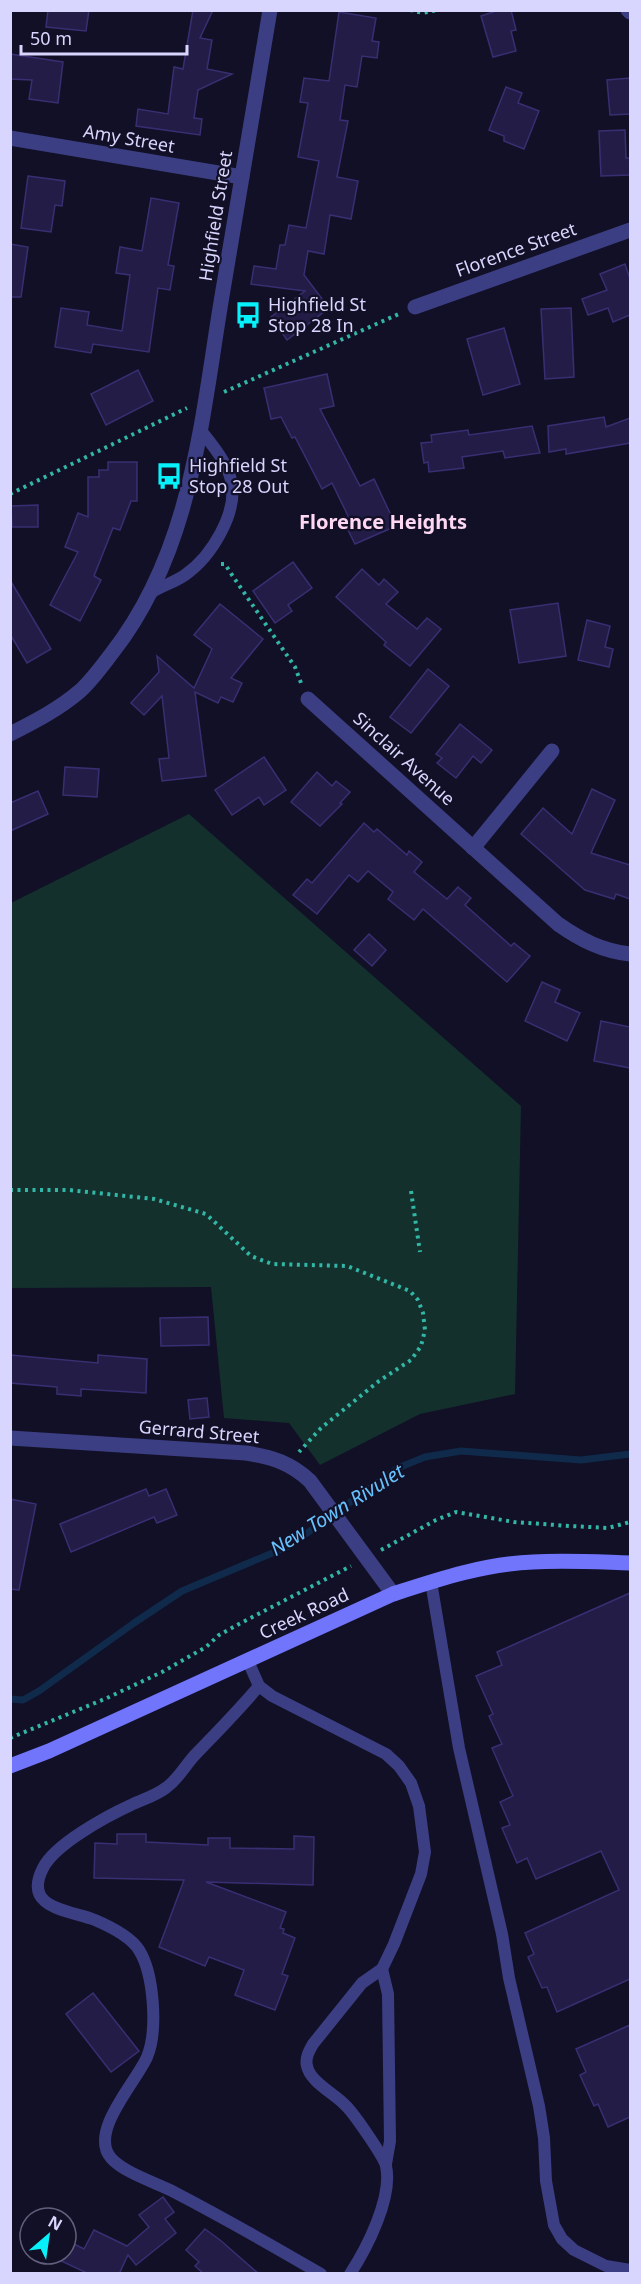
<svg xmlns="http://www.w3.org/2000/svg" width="641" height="2284" font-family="'Noto Sans',sans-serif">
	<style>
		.green { fill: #13302d }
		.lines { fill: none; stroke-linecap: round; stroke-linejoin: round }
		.stream { stroke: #0f2a4b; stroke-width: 7 }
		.building { fill: #221c47; stroke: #382f72; stroke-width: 1.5 }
		.path { stroke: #32b6a5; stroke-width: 4; stroke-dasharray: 3 4.5; stroke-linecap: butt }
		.lane { stroke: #3c3e84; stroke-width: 12 }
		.street { stroke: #3c3e84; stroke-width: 15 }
		.secondary { stroke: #7075fc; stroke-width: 15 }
		.labels { text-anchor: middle; stroke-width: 4.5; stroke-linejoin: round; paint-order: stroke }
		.street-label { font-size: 18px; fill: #d8d6fe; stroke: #121026 }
		.poi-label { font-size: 18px; fill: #d8d6fe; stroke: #121026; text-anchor: start }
		.neighbourhood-label { font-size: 20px; font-weight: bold; fill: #fed8f3; stroke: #121026 }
		.water-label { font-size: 20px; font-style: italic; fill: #67c1fc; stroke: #121026 }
	</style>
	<rect width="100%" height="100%" fill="#121026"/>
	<polygon class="green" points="189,814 521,1106 515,1394 420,1414 320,1465 289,1423 224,1418 211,1287 11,1288 11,903"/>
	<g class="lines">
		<polyline class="stream" points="10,1699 23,1700 39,1691 134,1623 182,1591 289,1546 398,1468 425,1457 461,1451 581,1460 630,1454"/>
	</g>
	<g class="building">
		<polygon points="48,10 89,10 86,31 46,27"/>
		<polygon points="193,10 213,10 200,38 212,40 207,69 232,74 198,90 194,118 202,119 200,135 136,126 138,109 168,114 174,67 183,69"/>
		<polygon points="499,10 511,10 516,30 511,31 516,51 493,57 481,16"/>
		<polygon points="339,12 376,18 372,41 379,42 377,58 362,56 357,87 345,85 340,120 348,121 337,177 358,181 351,219 330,215 324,254 308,251 304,275 329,308 287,340 271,317 305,291 251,284 254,266 276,269 280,245 285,245 289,225 306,228 319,161 298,157 308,103 300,102 304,78 329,81"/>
		<polygon points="10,54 63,62 58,103 29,99 32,80 10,79"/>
		<polygon points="630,78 630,114 610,115 607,80"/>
		<polygon points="506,87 522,93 518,103 539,111 524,149 504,141 504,136 489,130"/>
		<polygon points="625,130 626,158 630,158 630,175 601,176 599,131"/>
		<polygon points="28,176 65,181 62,206 55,205 51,232 21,228"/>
		<polygon points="151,198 179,203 168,265 174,266 170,290 158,288 149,352 93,344 91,353 55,347 61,308 89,312 87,325 122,331 130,275 116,273 120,247 142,251"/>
		<polygon points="10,244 28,247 21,297 10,297"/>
		<polygon points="625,264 630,279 630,315 613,322 608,308 588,315 582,299 607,290 600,274"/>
		<polygon points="571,308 574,377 545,379 541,309"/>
		<polygon points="504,328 520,384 483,395 467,339"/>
		<polygon points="138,370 153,401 106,425 91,394"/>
		<polygon points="327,374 334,406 320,409 360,486 374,479 396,526 355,544 345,524 351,522 332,483 322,489 295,437 292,438 281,417 271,419 264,388"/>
		<polygon points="604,417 606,427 630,418 630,443 566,454 566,449 549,452 548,426"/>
		<polygon points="532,426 540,453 505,458 503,451 462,457 464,468 429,472 428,462 424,463 421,443 432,442 431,435 468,430 469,435"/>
		<polygon points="108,462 137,462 137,501 131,501 120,530 113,528 94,576 101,580 80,621 50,605 78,552 65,547 78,513 88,517 88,477 99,477 99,470 108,470"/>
		<polygon points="38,505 38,527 12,527 11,506"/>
		<polygon points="293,562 312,588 288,605 292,611 275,623 253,591"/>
		<polygon points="362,569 379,585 384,579 398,592 386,604 417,629 427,618 441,629 410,666 384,645 386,642 336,597"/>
		<polygon points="10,580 51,649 27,663 10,634"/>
		<polygon points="558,603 566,656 519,663 510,610"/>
		<polygon points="220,604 263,639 231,678 242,683 233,702 221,697 218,703 195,692 206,776 162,781 159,759 169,758 162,696 144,715 131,703 159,672 157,656 194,688 212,649 194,635"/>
		<polygon points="587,620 610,626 605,647 613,649 609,667 578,660"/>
		<polygon points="428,669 449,686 411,733 390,717"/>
		<polygon points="460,724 492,750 481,763 473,756 456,778 437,763 442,758 436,754"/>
		<polygon points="264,757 286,790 264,805 259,797 232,815 215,790"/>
		<polygon points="65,767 99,769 97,797 63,795"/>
		<polygon points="317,772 332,786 336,781 350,792 340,803 342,804 320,826 291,802"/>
		<polygon points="592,789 615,800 591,853 630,865 630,899 616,894 614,899 585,890 521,834 543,808 572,834"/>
		<polygon points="38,791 48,814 10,831 10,803"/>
		<polygon points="364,823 374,832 377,829 407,855 409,851 422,862 414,872 447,899 458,887 471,898 465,905 511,946 514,943 530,956 507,982 423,909 414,920 388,899 393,892 368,871 358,882 349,875 317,914 293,895 307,879 312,883"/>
		<polygon points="369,934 386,950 372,966 354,950"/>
		<polygon points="542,982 560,990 555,1002 580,1013 567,1041 525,1021"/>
		<polygon points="601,1021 630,1027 630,1068 594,1061"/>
		<polygon points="208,1317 209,1345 161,1346 160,1318"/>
		<polygon points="10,1355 98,1363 98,1355 147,1359 146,1393 81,1389 81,1396 57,1394 57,1387 10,1383"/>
		<polygon points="207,1398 209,1417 190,1419 188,1400"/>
		<polygon points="146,1489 149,1496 166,1489 177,1515 157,1523 154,1517 71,1552 60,1524"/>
		<polygon points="10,1499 36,1504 19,1590 10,1589"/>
		<polygon points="630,1593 630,1979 557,2012 547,1987 542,1988 528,1957 534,1954 525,1933 619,1890 601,1851 536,1879 527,1858 517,1863 502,1828 510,1825 500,1802 513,1796 492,1748 502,1744 489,1716 493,1714 476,1676 502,1665 497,1652"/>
		<polygon points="117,1834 146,1834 146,1842 208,1845 208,1838 230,1838 230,1848 294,1849 294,1836 314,1837 313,1885 206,1882 286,1912 280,1928 284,1929 283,1933 295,1938 282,1974 288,1976 275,2010 235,1995 244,1970 209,1957 205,1966 159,1947 184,1880 94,1878 95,1843 117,1844"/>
		<polygon points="93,1993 139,2051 111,2072 66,2014"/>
		<polygon points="630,2025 630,2117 608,2127 598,2104 594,2106 580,2075 586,2072 576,2049"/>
		<polygon points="163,2197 174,2212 165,2219 176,2233 136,2265 128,2255 119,2274 89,2274 59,2260 62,2254 66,2254 68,2241 84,2249 94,2230 127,2246 149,2227 139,2215"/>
		<polygon points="205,2229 220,2240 259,2274 204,2274 195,2266 199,2262 186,2250"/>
	</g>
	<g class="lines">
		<g class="path">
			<polyline points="410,10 423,13 437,10"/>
			<polyline points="224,392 401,313"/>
			<polyline points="10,494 187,408"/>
			<polyline points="221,564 225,564 232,575 295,667 301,683"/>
			<polyline points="10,1190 69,1190 154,1199 206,1214 251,1256 272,1264 347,1266 410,1291 418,1300 423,1313 425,1330 421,1346 411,1360 379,1381 321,1428 299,1452"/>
			<polyline points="411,1191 420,1252"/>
			<polyline points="381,1550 436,1520 456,1512 514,1522 570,1526 608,1528 630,1522"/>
			<polyline points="10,1738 107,1698 162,1672 206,1647 219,1635 239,1624 351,1566"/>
		</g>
		<g class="lane">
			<path d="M152,592c10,-6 23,-10 33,-17 26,-18 54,-63 46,-95 -5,-20 -20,-36 -31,-51"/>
			<polyline points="431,1582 459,1748 502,1934 509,1978 539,2106 544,2138 546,2181 554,2225 562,2239 574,2250 606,2266 630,2270"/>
			<path d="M248,1661l11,25 13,10 114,58 13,12 12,17 8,23 6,46 -4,22 -27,70 -12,25 -20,14 -49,61c-4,7 -8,14 -6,22 3,16 28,28 38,39 8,7 39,52 41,61 7,31 -19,82 -36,108"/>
			<path d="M259,1686c-21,25 -43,47 -65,70 -9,10 -16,23 -27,31 -11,9 -24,12 -36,18 -24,11 -76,39 -88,63 -21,41 26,42 52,52 14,6 36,17 44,30 15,24 19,81 8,107 -10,24 -59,75 -36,101 13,15 46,25 63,34 50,26 99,54 147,82"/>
			<polyline points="382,1969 388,1994 390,2141 386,2164"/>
		</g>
		<g class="street">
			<polyline points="628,10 630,12"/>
			<polyline points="10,138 242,177"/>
			<polyline points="415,307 630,230"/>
			<path d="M308,699l250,225c23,16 44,27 72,30"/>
			<path d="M10,734c24,-12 49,-25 70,-43 12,-11 22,-25 32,-38 79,-101 89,-229 109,-351 16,-97 33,-194 49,-292"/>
			<polyline points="473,848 552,751"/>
			<path d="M10,1438l236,15c26,4 45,10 64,28l83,113"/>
		</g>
		<path class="secondary" d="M10,1766l39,-15 344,-157c46,-15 91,-30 140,-32 32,-2 65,0 97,1"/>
	</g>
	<defs>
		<symbol id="bus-bare" viewBox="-9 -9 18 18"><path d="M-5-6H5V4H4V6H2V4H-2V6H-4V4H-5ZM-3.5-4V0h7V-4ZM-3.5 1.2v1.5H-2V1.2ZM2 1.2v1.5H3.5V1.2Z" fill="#07f1fa" stroke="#121026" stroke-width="2.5" paint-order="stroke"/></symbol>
	</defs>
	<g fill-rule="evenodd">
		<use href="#bus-bare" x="229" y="296" width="38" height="38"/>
		<use href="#bus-bare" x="150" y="457" width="38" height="38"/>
	</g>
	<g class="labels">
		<g class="street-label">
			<text transform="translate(129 139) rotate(10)" y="6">Amy Street</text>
			<text transform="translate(216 216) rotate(-81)" y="6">Highfield Street</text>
			<text transform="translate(516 250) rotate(-20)" y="6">Florence Street</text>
			<text transform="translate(404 759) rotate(42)" y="6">Sinclair Avenue</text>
			<text transform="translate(199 1432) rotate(5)" y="6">Gerrard Street</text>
			<text transform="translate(304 1614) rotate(-25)" y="6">Creek Road</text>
		</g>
		<g class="poi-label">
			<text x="268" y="311">Highfield St<tspan x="268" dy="21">Stop 28 In</tspan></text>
			<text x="189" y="472">Highfield St<tspan x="189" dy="21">Stop 28 Out</tspan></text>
		</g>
		<g class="neighbourhood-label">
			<text x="383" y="529">Florence Heights</text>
		</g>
		<g class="water-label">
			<text transform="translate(337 1510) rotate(-32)" y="7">New Town Rivulet</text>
		</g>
	</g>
	<rect width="641" height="2284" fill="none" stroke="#d8d6fe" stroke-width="24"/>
	<g transform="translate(48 2236) rotate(29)"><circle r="28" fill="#121026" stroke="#615f7c" stroke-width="1.5"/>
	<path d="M0-4.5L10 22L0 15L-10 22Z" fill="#07f1fa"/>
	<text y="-9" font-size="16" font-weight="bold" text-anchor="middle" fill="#d8d6fe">N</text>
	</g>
	<path d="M21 45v9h166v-9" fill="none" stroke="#d8d6fe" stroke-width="3"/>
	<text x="30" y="45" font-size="18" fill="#d8d6fe" stroke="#121026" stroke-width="4.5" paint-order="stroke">50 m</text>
</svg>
